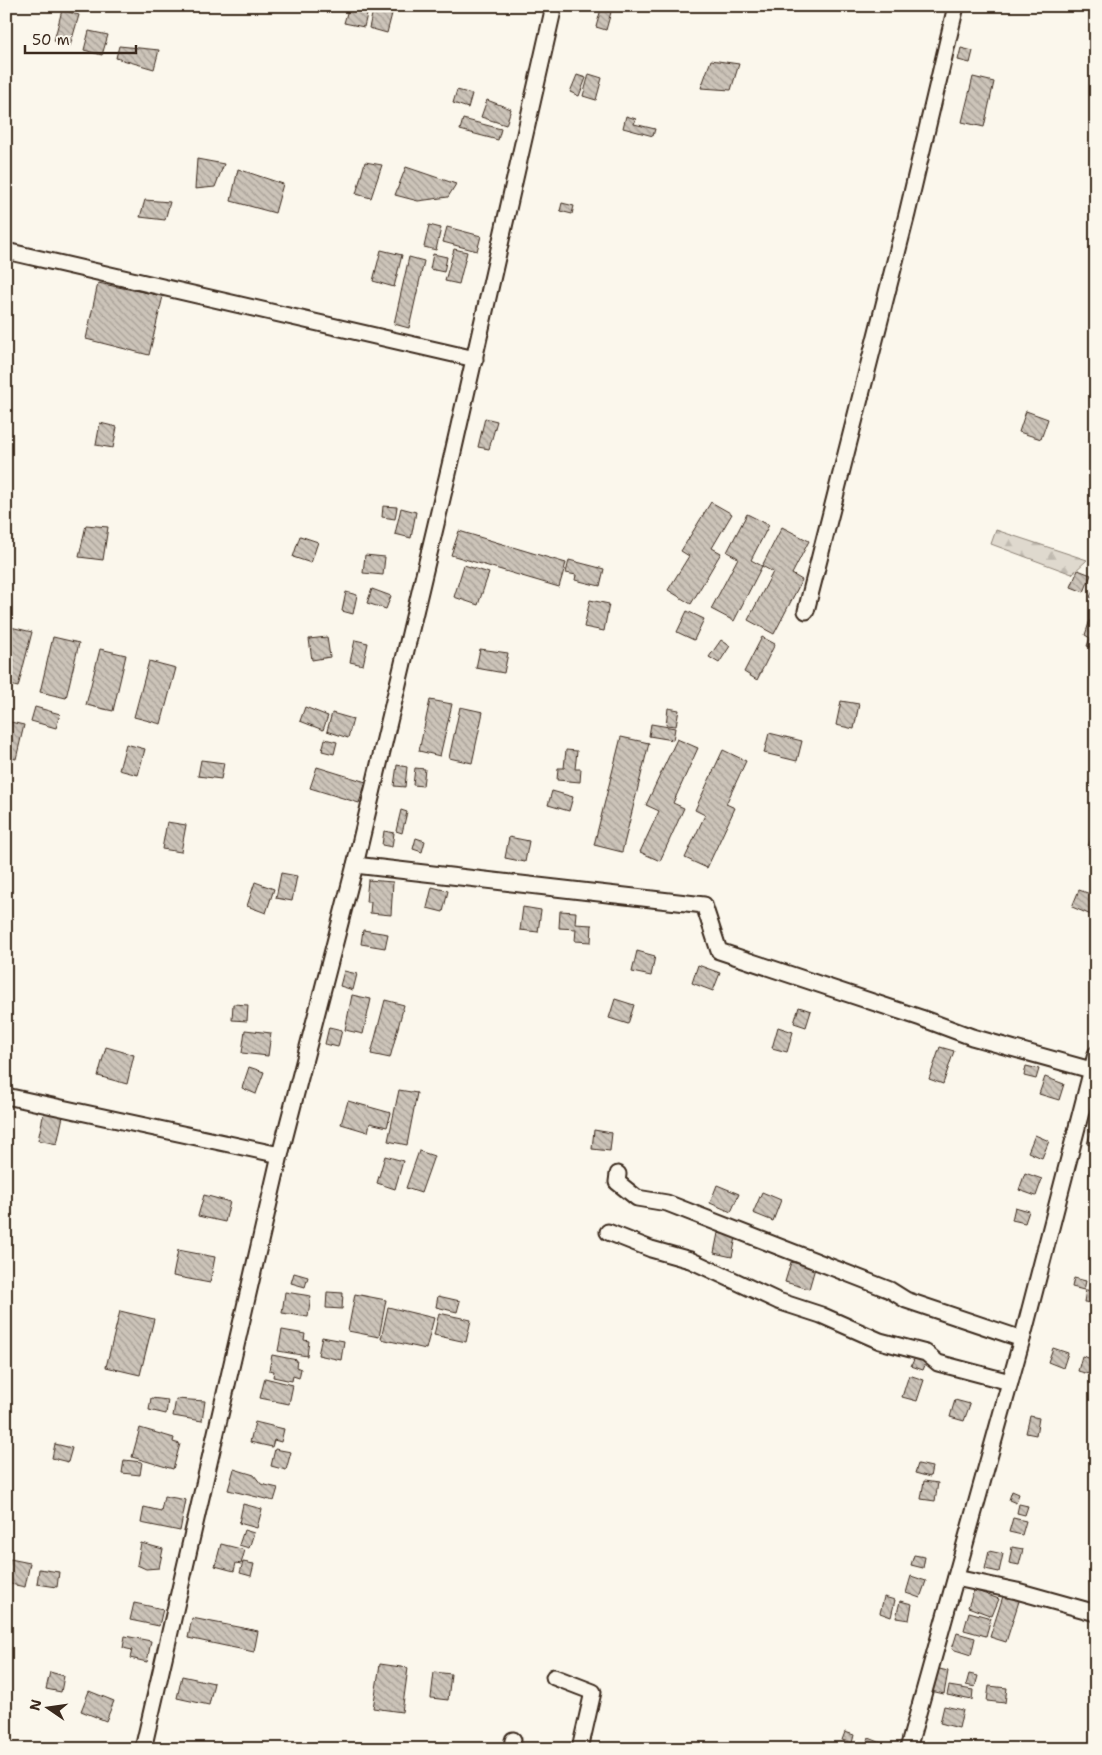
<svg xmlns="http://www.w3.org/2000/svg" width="1102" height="1755" font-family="'Shantell Sans',sans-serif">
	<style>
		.forest { fill: url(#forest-firs); stroke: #8d8276 }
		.building { fill: url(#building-back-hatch); stroke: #3b2a1e }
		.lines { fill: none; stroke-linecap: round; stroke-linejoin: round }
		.street-casing { stroke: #3b2a1e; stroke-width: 19 }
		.street { stroke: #fbf7ec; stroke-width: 15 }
	</style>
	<defs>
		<pattern id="forest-firs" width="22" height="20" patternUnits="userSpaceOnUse" patternTransform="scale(1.25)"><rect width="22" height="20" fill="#dfd9ce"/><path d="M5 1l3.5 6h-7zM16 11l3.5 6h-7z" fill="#c0bab0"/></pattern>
		<pattern id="building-back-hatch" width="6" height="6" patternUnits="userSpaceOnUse" patternTransform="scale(1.25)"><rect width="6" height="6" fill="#ccc4b9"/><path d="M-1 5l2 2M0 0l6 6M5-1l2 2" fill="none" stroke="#a79f96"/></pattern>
	</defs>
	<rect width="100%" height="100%" fill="#fbf7ec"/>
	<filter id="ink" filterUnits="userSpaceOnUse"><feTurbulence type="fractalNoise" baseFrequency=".02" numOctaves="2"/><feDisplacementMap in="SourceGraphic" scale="10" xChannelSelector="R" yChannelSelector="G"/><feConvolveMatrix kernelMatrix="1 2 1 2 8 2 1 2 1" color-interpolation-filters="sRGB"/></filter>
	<g filter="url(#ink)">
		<polygon class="forest" points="996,530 1087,560 1072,574 991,544"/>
		<g class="building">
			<polygon points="349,6 369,6 364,27 344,23"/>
			<polygon points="374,6 394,6 387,33 369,28"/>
			<polygon points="601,9 611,12 606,30 596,27"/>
			<polygon points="62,10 79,15 70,46 54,41"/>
			<polygon points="89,31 108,35 102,55 84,50"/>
			<polygon points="119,46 159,50 154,69 116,58"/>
			<polygon points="961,48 973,51 970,63 958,60"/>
			<polygon points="711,60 739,64 731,90 701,88"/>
			<polygon points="589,74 602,78 596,100 583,96"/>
			<polygon points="577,75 586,78 579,96 570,92"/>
			<polygon points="973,77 994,82 984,127 962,122"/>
			<polygon points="6,83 11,84 7,104 6,103"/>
			<polygon points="457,90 472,94 468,108 453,103"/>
			<polygon points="487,100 511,109 506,125 481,117"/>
			<polygon points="626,116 636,119 634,124 655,129 653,136 623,128"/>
			<polygon points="463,119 501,129 498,140 460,130"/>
			<polygon points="197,159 224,164 215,187 195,189"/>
			<polygon points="365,162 382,165 371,198 356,194"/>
			<polygon points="406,167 456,184 448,197 418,201 395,195"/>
			<polygon points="238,169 283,184 275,213 231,201"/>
			<polygon points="145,200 170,202 165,220 140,217"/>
			<polygon points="562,203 574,206 572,214 560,211"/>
			<polygon points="429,225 441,228 436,250 424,247"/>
			<polygon points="447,227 481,236 477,251 443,242"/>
			<polygon points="454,249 467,252 459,284 445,281"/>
			<polygon points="381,250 402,255 394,287 373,281"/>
			<polygon points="433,254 447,257 444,272 430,269"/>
			<polygon points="409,257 424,261 409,328 394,324"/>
			<polygon points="98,283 163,296 149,355 86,339"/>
			<polygon points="1026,411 1048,419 1041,439 1019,432"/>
			<polygon points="485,418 497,421 489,449 478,447"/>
			<polygon points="100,423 117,427 113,448 96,445"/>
			<polygon points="711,502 732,514 712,548 721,553 691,604 668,590 689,556 681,551"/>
			<polygon points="383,506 397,507 395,519 382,517"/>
			<polygon points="401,508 416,512 411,538 395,534"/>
			<polygon points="747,514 769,525 751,560 762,566 734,621 711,609 738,558 727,552"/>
			<polygon points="86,525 108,527 103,560 79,557"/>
			<polygon points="782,527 809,541 792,574 802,580 774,634 748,620 773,572 762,566"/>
			<polygon points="459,531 566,563 559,587 451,555"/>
			<polygon points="300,536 318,542 311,563 293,557"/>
			<polygon points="365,555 385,557 383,575 363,573"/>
			<polygon points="569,560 604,569 600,586 575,580 576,575 566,573"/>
			<polygon points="464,565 489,573 478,605 454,597"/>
			<polygon points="1078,570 1091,575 1084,592 1071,587"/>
			<polygon points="1096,585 1096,600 1090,597"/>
			<polygon points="372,589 391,596 386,609 367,603"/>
			<polygon points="346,592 357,595 353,614 342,611"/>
			<polygon points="590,600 609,604 604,631 584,627"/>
			<polygon points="687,611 704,619 694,640 677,632"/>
			<polygon points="1090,620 1096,622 1096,649 1087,646 1090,638 1085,635"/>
			<polygon points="6,626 32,632 18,687 6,684"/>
			<polygon points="53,637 79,643 66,698 40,692"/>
			<polygon points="327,637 330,657 312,660 309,639"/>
			<polygon points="762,637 775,644 757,680 744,672"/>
			<polygon points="355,640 368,643 363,665 350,662"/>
			<polygon points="721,640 730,646 719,663 709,657"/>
			<polygon points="100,649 126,655 113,711 86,705"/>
			<polygon points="480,649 508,653 504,673 476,668"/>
			<polygon points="149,661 176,668 161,724 134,717"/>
			<polygon points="430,700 452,704 440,756 419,751"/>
			<polygon points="841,701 859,704 854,729 836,725"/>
			<polygon points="35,707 60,714 56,728 31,721"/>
			<polygon points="305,707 328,716 323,730 300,721"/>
			<polygon points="460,707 483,712 472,763 449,758"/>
			<polygon points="668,708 679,710 676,726 666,725"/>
			<polygon points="332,713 353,719 348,738 327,731"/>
			<polygon points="6,721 24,725 16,759 6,757"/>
			<polygon points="651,724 675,728 673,740 649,736"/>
			<polygon points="769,733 802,741 797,761 764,753"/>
			<polygon points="621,737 649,743 622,852 594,845"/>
			<polygon points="325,739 337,742 334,754 322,751"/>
			<polygon points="677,739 698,748 673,803 684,808 660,861 640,852 659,811 646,805"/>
			<polygon points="126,744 145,749 138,775 119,770"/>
			<polygon points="566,750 577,751 575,769 581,769 580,782 557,780 558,768 564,768"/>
			<polygon points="723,750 746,761 726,804 735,808 707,868 685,858 705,815 695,810"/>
			<polygon points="201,760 224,763 221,779 198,776"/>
			<polygon points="397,765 407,767 405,787 394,786"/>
			<polygon points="317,767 366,782 359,803 310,788"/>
			<polygon points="415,768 425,769 423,786 413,785"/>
			<polygon points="552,791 573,797 569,811 548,805"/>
			<polygon points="401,810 407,812 402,833 396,831"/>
			<polygon points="167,822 186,825 181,852 162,849"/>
			<polygon points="384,831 394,833 392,847 382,845"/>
			<polygon points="509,837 529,841 525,862 505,858"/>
			<polygon points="416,838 425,841 422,852 413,849"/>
			<polygon points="1091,838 1096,840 1096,850 1088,848"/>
			<polygon points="281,873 297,876 292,901 276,898"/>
			<polygon points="368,880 393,882 391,915 370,913 371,902 366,902"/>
			<polygon points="255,882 274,889 266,913 247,906"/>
			<polygon points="432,887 448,891 443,912 427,908"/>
			<polygon points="1079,890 1096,896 1096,917 1072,907"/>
			<polygon points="523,907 541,910 538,932 520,930"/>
			<polygon points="560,911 576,912 575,924 592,925 591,942 575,941 576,929 559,928"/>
			<polygon points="363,930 388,934 385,948 361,944"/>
			<polygon points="637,951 655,956 651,976 632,972"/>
			<polygon points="698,965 720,973 713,991 692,983"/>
			<polygon points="344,971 357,974 353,990 340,986"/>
			<polygon points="352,995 371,999 363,1034 345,1030"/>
			<polygon points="615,999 634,1005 628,1024 609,1018"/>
			<polygon points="385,1000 404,1005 390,1058 371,1054"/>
			<polygon points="233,1004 248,1005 247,1021 232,1020"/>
			<polygon points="799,1007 811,1011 806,1027 794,1023"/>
			<polygon points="329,1027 342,1030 338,1047 325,1044"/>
			<polygon points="778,1027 793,1032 787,1052 772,1048"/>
			<polygon points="245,1030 271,1033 268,1056 242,1053"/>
			<polygon points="106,1047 134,1055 127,1084 98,1076"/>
			<polygon points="940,1047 954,1051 943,1084 929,1079"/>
			<polygon points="1026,1066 1039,1069 1036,1079 1024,1076"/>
			<polygon points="249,1067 264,1072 256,1094 242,1088"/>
			<polygon points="1045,1077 1064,1084 1059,1100 1039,1094"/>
			<polygon points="399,1090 417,1093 407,1145 388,1141"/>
			<polygon points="348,1101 391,1113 387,1127 370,1123 368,1132 341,1124"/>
			<polygon points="44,1112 63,1116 57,1144 38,1140"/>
			<polygon points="1095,1119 1096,1120 1096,1147 1087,1144"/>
			<polygon points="594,1130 612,1133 610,1151 592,1149"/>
			<polygon points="1035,1135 1049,1141 1042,1158 1028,1152"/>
			<polygon points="419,1151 434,1156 421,1193 406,1188"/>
			<polygon points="385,1156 403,1161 395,1189 377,1183"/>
			<polygon points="1025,1173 1042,1179 1036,1196 1019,1190"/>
			<polygon points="717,1185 739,1194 731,1212 710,1203"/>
			<polygon points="762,1192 781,1200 773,1221 753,1213"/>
			<polygon points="204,1195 230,1202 225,1222 198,1216"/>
			<polygon points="1015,1207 1029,1211 1025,1223 1012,1220"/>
			<polygon points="718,1233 736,1237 732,1257 714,1253"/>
			<polygon points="178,1250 215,1257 210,1283 173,1276"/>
			<polygon points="791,1262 815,1268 809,1289 785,1282"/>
			<polygon points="294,1273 308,1277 305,1287 291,1283"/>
			<polygon points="1074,1278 1086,1281 1084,1290 1072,1287"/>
			<polygon points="1086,1290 1095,1291 1093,1303 1084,1302"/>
			<polygon points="285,1292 311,1296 308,1317 282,1313"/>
			<polygon points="327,1292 343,1293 342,1309 326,1308"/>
			<polygon points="355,1294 386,1300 379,1337 348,1331"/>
			<polygon points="438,1296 460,1301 457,1312 436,1307"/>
			<polygon points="388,1307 434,1318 426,1349 381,1339"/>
			<polygon points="120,1311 154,1319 140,1375 106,1367"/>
			<polygon points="439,1313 471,1320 466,1342 434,1335"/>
			<polygon points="282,1330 305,1334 304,1340 309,1341 307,1356 278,1351"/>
			<polygon points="322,1337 344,1341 341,1360 318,1355"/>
			<polygon points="1053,1348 1068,1353 1063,1368 1048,1362"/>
			<polygon points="917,1353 928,1358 923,1370 911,1366"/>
			<polygon points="272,1355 297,1360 296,1367 301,1369 299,1378 293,1376 292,1381 273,1377 274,1371 269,1370"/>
			<polygon points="1082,1356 1096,1360 1092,1375 1078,1371"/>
			<polygon points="909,1375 924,1380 917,1401 902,1397"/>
			<polygon points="265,1378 293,1385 289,1404 260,1398"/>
			<polygon points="151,1398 168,1400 166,1414 149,1410"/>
			<polygon points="176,1399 205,1401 202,1421 173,1416"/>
			<polygon points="955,1400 970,1404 964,1421 950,1417"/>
			<polygon points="1030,1416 1039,1418 1036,1435 1026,1433"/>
			<polygon points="255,1422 284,1429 281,1442 274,1440 272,1447 250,1442"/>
			<polygon points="140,1428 174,1438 173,1442 180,1444 173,1469 132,1457"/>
			<polygon points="55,1444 72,1448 68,1462 52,1458"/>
			<polygon points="275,1449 291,1452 286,1470 271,1466"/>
			<polygon points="124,1460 142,1462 140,1475 122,1473"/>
			<polygon points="918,1464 932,1467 930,1477 915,1473"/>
			<polygon points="234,1469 254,1475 261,1484 278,1488 274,1501 228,1490"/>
			<polygon points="924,1481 938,1483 935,1501 921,1499"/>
			<polygon points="1012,1491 1019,1494 1016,1503 1009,1500"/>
			<polygon points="164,1496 186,1500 180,1531 141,1523 144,1507 161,1511"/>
			<polygon points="243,1504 262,1509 257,1528 239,1523"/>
			<polygon points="1019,1504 1028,1506 1025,1515 1017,1513"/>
			<polygon points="1013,1518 1026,1521 1022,1535 1009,1532"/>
			<polygon points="244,1530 254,1533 249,1548 239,1545"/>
			<polygon points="141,1543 163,1549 159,1568 146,1569 137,1565"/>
			<polygon points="221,1544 245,1550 241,1564 236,1563 234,1571 215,1566"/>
			<polygon points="1012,1547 1023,1549 1019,1565 1009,1563"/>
			<polygon points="989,1551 1003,1554 999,1572 985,1569"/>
			<polygon points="914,1555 925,1557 923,1568 911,1565"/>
			<polygon points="10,1559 30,1563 25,1587 6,1583"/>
			<polygon points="243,1562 254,1564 251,1576 240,1573"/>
			<polygon points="39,1569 59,1572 57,1587 37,1584"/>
			<polygon points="911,1576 926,1581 920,1598 906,1593"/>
			<polygon points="974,1590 999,1599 992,1616 968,1607"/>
			<polygon points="1004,1593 1020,1598 1006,1642 990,1637"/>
			<polygon points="884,1597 895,1600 891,1617 880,1613"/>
			<polygon points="900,1601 912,1604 909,1620 896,1618"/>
			<polygon points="134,1603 163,1609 159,1626 130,1620"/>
			<polygon points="969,1612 991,1618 986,1636 964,1630"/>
			<polygon points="192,1618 258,1631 254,1652 188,1638"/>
			<polygon points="957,1633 975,1638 971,1655 952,1649"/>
			<polygon points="125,1636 151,1641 147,1662 130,1658 132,1650 123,1648"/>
			<polygon points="380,1664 408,1668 402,1712 373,1708"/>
			<polygon points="935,1668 948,1671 944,1694 931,1691"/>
			<polygon points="50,1672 64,1676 61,1692 46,1689"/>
			<polygon points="434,1672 451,1674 448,1700 431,1698"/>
			<polygon points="969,1674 978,1676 975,1687 966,1685"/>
			<polygon points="182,1676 214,1683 209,1705 177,1698"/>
			<polygon points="949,1686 973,1690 972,1700 947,1695"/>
			<polygon points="989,1686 1007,1688 1005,1703 987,1701"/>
			<polygon points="89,1691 114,1701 106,1721 81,1711"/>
			<polygon points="944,1706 963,1710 959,1728 940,1723"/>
			<polygon points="845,1732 854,1735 852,1743 842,1740"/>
			<polygon points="869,1738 884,1744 882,1749 864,1749"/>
		</g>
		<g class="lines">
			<defs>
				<g id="street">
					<polyline points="6,251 475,359"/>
					<polyline points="806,611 907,214 956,6"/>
					<polyline points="355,865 704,905 719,951 921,1018 972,1037 1091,1070"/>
					<polyline points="6,1096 280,1155"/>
					<polyline points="618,1174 617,1182 637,1198 667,1203 890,1290 906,1300 1022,1339"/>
					<polyline points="608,1232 651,1249 690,1260 778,1301 821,1315 880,1341 926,1353 938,1363 1010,1382"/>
					<polyline points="956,1578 1017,1591 1096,1613"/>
					<polyline points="554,1677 593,1692 580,1749"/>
					<polyline points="143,1749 280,1155 355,865 451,461 554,6"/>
					<polyline points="512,1749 513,1740"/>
					<polyline points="908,1749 1024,1332 1096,1054"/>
				</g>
			</defs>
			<use href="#street" class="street-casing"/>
			<use href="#street" class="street"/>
		</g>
	</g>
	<rect width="1102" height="1755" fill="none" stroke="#fbf7ec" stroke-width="25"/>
	<rect x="12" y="12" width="1077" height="1730" fill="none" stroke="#3b2a1e" stroke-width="2" filter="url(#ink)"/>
	<g transform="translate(48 1708) rotate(283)" stroke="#fbf7ec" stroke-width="4" paint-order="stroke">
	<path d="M0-4L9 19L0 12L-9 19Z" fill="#3b2a1e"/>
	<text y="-8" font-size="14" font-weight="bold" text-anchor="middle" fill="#3b2a1e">N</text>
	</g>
	<path d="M25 45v8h111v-8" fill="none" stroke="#3b2a1e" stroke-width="2.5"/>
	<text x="32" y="45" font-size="15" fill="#3b2a1e" stroke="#fbf7ec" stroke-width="4" paint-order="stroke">50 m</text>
</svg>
